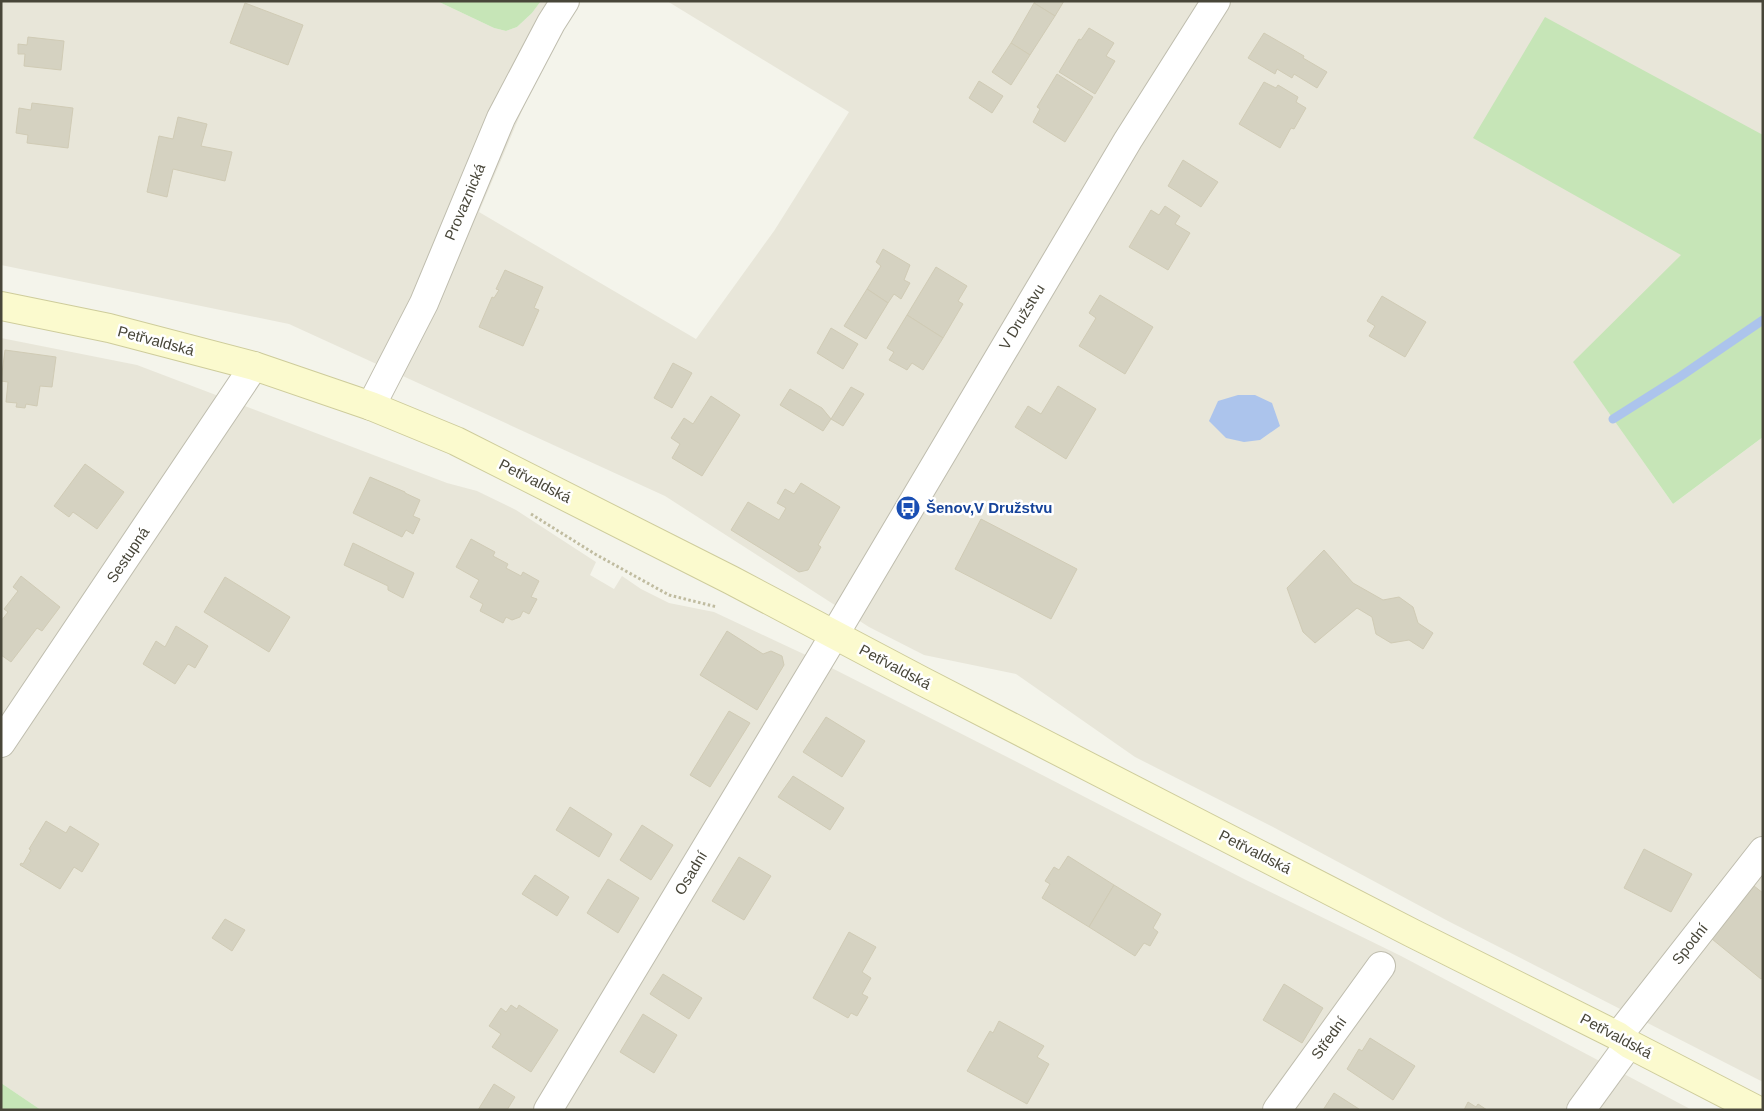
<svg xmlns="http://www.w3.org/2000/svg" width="1764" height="1111" font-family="Arial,sans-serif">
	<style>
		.residential { fill: #e8e6d9 }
		.green { fill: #c6e5b7 }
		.water { fill: #acc4ec }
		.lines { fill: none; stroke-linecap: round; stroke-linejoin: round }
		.stream { stroke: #acc4ec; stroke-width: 9 }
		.building { fill: #d5d2c1; stroke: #d0cbb5 }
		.minor-casing { stroke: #bfbdae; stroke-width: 30 }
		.secondary-casing { stroke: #cecc9b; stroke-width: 30 }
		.path { stroke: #c0bca0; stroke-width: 3; stroke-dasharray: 2.5 2.5; stroke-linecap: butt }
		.minor { stroke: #fff; stroke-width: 28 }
		.secondary { stroke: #fbface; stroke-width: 28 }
		.labels { text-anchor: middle; stroke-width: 5; stroke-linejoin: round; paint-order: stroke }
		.street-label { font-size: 15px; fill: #484639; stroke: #fff }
		.transit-label { font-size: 15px; font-weight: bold; fill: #164399; stroke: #fff; text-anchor: start }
	</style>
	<rect width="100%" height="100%" fill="#f4f4eb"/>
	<g class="residential">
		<polygon points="1,1 437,1 494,28 506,31 517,27 532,13 541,1 579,1 532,87 479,212 696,339 774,231 849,112 667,1 1763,1 1763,176 1574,363 1673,504 1763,437 1763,1082 1448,921 1273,827 1135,757 1016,674 924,655 869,627 665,496 289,324 1,265"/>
		<polygon points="1,338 137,365 447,483 477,491 516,510 596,562 590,575 614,589 622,576 641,589 669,603 714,612 810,657 1015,761 1244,879 1401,956 1692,1110 41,1110 1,1083"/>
	</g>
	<g class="green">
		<polygon points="437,1 541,1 532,13 517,27 506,31 494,28"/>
		<polygon points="1545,17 1763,135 1763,437 1673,504 1573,362 1681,255 1473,138"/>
		<polygon points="1,1083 41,1110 1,1110"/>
	</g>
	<polygon class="water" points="1238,395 1255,395 1272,403 1280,426 1260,440 1244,442 1226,438 1209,421 1218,401"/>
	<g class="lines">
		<polyline class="stream" points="1613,419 1681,376 1763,320"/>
	</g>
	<g class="building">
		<polygon points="1035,1 1064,1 1055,16 1034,3"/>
		<polygon points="245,3 303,25 288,65 230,43"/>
		<polygon points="1034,3 1055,16 1030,55 1011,43"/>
		<polygon points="1089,28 1114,43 1106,56 1115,61 1095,94 1059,72 1079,39 1081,40"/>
		<polygon points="1264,33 1304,56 1303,58 1327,72 1317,88 1294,74 1292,78 1277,69 1275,74 1248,58"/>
		<polygon points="28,37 64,41 61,70 24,66 25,54 18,54 18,44 27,45"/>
		<polygon points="1011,43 1030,55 1011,85 992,72"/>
		<polygon points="1057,74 1093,97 1065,142 1033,122 1040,109 1037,107"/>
		<polygon points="979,81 1003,96 992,113 969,98"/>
		<polygon points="1264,82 1276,88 1278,85 1298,97 1296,102 1306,108 1294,129 1291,128 1280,148 1239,124"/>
		<polygon points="32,103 73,108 68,148 27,143 28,135 16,133 19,108 31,110"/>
		<polygon points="178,117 207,124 201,146 232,152 225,181 173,169 167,197 147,192 159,136 173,139"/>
		<polygon points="1183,160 1218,182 1201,207 1168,186"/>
		<polygon points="1165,206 1180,216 1175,224 1190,233 1168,270 1129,247 1151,210 1159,215"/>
		<polygon points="883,249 910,265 904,280 910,283 901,299 894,294 888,303 867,289 881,266 876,262"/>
		<polygon points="936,267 967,286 958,301 963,304 943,338 907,315"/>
		<polygon points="505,270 543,287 534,308 539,310 523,346 479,327 492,297 494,298 499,290 496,289"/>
		<polygon points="867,289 888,303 866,339 844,326"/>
		<polygon points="1100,295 1153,327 1125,374 1079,346 1096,318 1089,313"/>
		<polygon points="1382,296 1426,322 1405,357 1369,336 1375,326 1367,321"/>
		<polygon points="907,315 943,338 923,370 912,363 907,370 889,360 894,352 887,348"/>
		<polygon points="831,328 858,344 843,369 817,353"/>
		<polygon points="5,350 56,357 52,387 40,386 37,406 26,404 25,408 16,407 17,403 6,402 8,382 1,381"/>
		<polygon points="673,363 692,373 672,408 654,398"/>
		<polygon points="1058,386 1096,409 1066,459 1015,427 1028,406 1041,414"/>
		<polygon points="851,387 864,394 843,426 831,419"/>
		<polygon points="790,389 822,408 831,419 823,431 780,405"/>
		<polygon points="711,396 740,415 702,476 672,458 680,444 671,438 684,418 693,424"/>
		<polygon points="85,464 124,492 97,529 73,512 69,517 54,506"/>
		<polygon points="370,477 405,492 405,493 420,500 413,516 420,519 413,534 406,530 402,537 353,513"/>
		<polygon points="801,483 840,507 818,545 821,547 808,570 799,572 731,530 748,502 779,520 786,508 777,503 785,489 794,494"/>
		<polygon points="981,519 1077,569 1051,619 955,569"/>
		<polygon points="471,539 495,552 493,556 508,564 506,568 521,576 523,572 539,581 531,597 537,599 529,614 523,611 520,617 512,620 506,617 503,623 480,611 483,604 470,597 479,580 456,567"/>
		<polygon points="353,543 414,573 403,598 388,590 388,586 344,565"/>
		<polygon points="1324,550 1353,583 1383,600 1399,597 1413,607 1418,623 1433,633 1423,649 1409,640 1391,643 1376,634 1372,617 1357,608 1315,643 1303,632 1287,588"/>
		<polygon points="21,576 60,607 42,631 37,628 11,662 1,655 1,621 8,612 4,609 18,591 13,587"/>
		<polygon points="225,577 290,617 269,652 204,612"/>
		<polygon points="176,626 208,646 195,668 188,664 175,684 143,664 156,641 165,647"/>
		<polygon points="727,631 763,654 771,651 782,656 784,665 757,710 700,675"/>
		<polygon points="729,711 750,723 710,787 690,775"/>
		<polygon points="826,717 865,741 842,777 803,752"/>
		<polygon points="793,776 844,808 830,830 778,797"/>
		<polygon points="570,807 612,834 599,857 556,830"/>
		<polygon points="46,821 66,833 70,826 99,844 82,872 74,867 60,889 20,865 21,863 23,864 31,850 29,849"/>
		<polygon points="642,825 673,845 651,880 620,860"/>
		<polygon points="1644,849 1692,874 1671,912 1624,888"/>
		<polygon points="1068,856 1114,885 1089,927 1042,898 1050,884 1045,881 1054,867 1059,870"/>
		<polygon points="739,857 771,876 744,920 712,901"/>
		<polygon points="535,875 569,897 557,916 522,894"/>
		<polygon points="608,879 639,898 618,933 587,913"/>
		<polygon points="1114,885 1161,914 1153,928 1158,932 1150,946 1144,943 1135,956 1089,927"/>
		<polygon points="1754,886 1763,893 1763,977 1761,979 1712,939"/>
		<polygon points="225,919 245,930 232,951 212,938"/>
		<polygon points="849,932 876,947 862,972 871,978 862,994 868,997 857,1016 851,1013 848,1018 813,998"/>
		<polygon points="663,974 702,998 689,1019 650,994"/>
		<polygon points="1284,984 1323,1008 1302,1043 1263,1020"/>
		<polygon points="511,1005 517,1009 519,1005 558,1030 531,1072 492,1047 501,1034 489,1026 501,1008 506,1012"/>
		<polygon points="643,1014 677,1035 654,1073 620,1052"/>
		<polygon points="999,1021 1044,1046 1037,1057 1049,1064 1027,1104 967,1071 990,1031 993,1033"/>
		<polygon points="1370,1038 1415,1066 1393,1100 1347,1069 1359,1049 1362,1051"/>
		<polygon points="494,1084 515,1097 507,1110 478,1110"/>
		<polygon points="1334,1093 1359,1109 1358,1110 1323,1110"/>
		<polygon points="1468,1102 1476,1107 1478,1104 1487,1110 1464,1110"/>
	</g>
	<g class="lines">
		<defs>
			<g id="minor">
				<polyline points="371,406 424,303 501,118 551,23 565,1"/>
				<polyline points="1,743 254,366"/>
				<polyline points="1618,1036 1763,851"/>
				<polyline points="548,1110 823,654 1128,140 1216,1"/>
				<polyline points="1277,1110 1381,966"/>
				<polyline points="1581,1110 1629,1044"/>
			</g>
			<polyline id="secondary" points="1,306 109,328 254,366 371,406 456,441 731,580 922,681 1412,933 1618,1036 1629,1044 1757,1110"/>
		</defs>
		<use href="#minor" class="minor-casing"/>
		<use href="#secondary" class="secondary-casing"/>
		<polyline class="path" points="531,514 595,554 669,595 717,607"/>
		<use href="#minor" class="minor"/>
		<use href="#secondary" class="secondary"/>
	</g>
	<defs>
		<symbol id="bus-disc" viewBox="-11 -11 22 22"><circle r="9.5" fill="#1a4fb4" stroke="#fff"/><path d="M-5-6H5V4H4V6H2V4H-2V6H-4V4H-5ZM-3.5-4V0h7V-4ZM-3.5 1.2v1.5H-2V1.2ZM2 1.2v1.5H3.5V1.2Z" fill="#fff"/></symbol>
	</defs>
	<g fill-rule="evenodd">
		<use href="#bus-disc" x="894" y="494" width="28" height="28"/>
	</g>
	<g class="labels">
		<g class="street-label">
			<text transform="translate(465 202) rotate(-67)" y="5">Provaznická</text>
			<text transform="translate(1022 317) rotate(-59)" y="5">V Družstvu</text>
			<text transform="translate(156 341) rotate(15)" y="5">Petřvaldská</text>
			<text transform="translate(535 481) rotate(27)" y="5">Petřvaldská</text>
			<text transform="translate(128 555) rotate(-56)" y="5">Sestupná</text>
			<text transform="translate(895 667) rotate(28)" y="5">Petřvaldská</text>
			<text transform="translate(1255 852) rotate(27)" y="5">Petřvaldská</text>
			<text transform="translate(691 873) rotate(-59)" y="5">Osadní</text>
			<text transform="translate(1690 944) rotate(-52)" y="5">Spodní</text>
			<text transform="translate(1616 1036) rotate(28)" y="5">Petřvaldská</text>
			<text transform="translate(1329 1038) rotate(-54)" y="5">Střední</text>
		</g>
		<g class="transit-label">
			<text x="926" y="513">Šenov,V Družstvu</text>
		</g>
	</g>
	<rect width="1764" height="1111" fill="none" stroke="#484639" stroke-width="5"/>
</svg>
